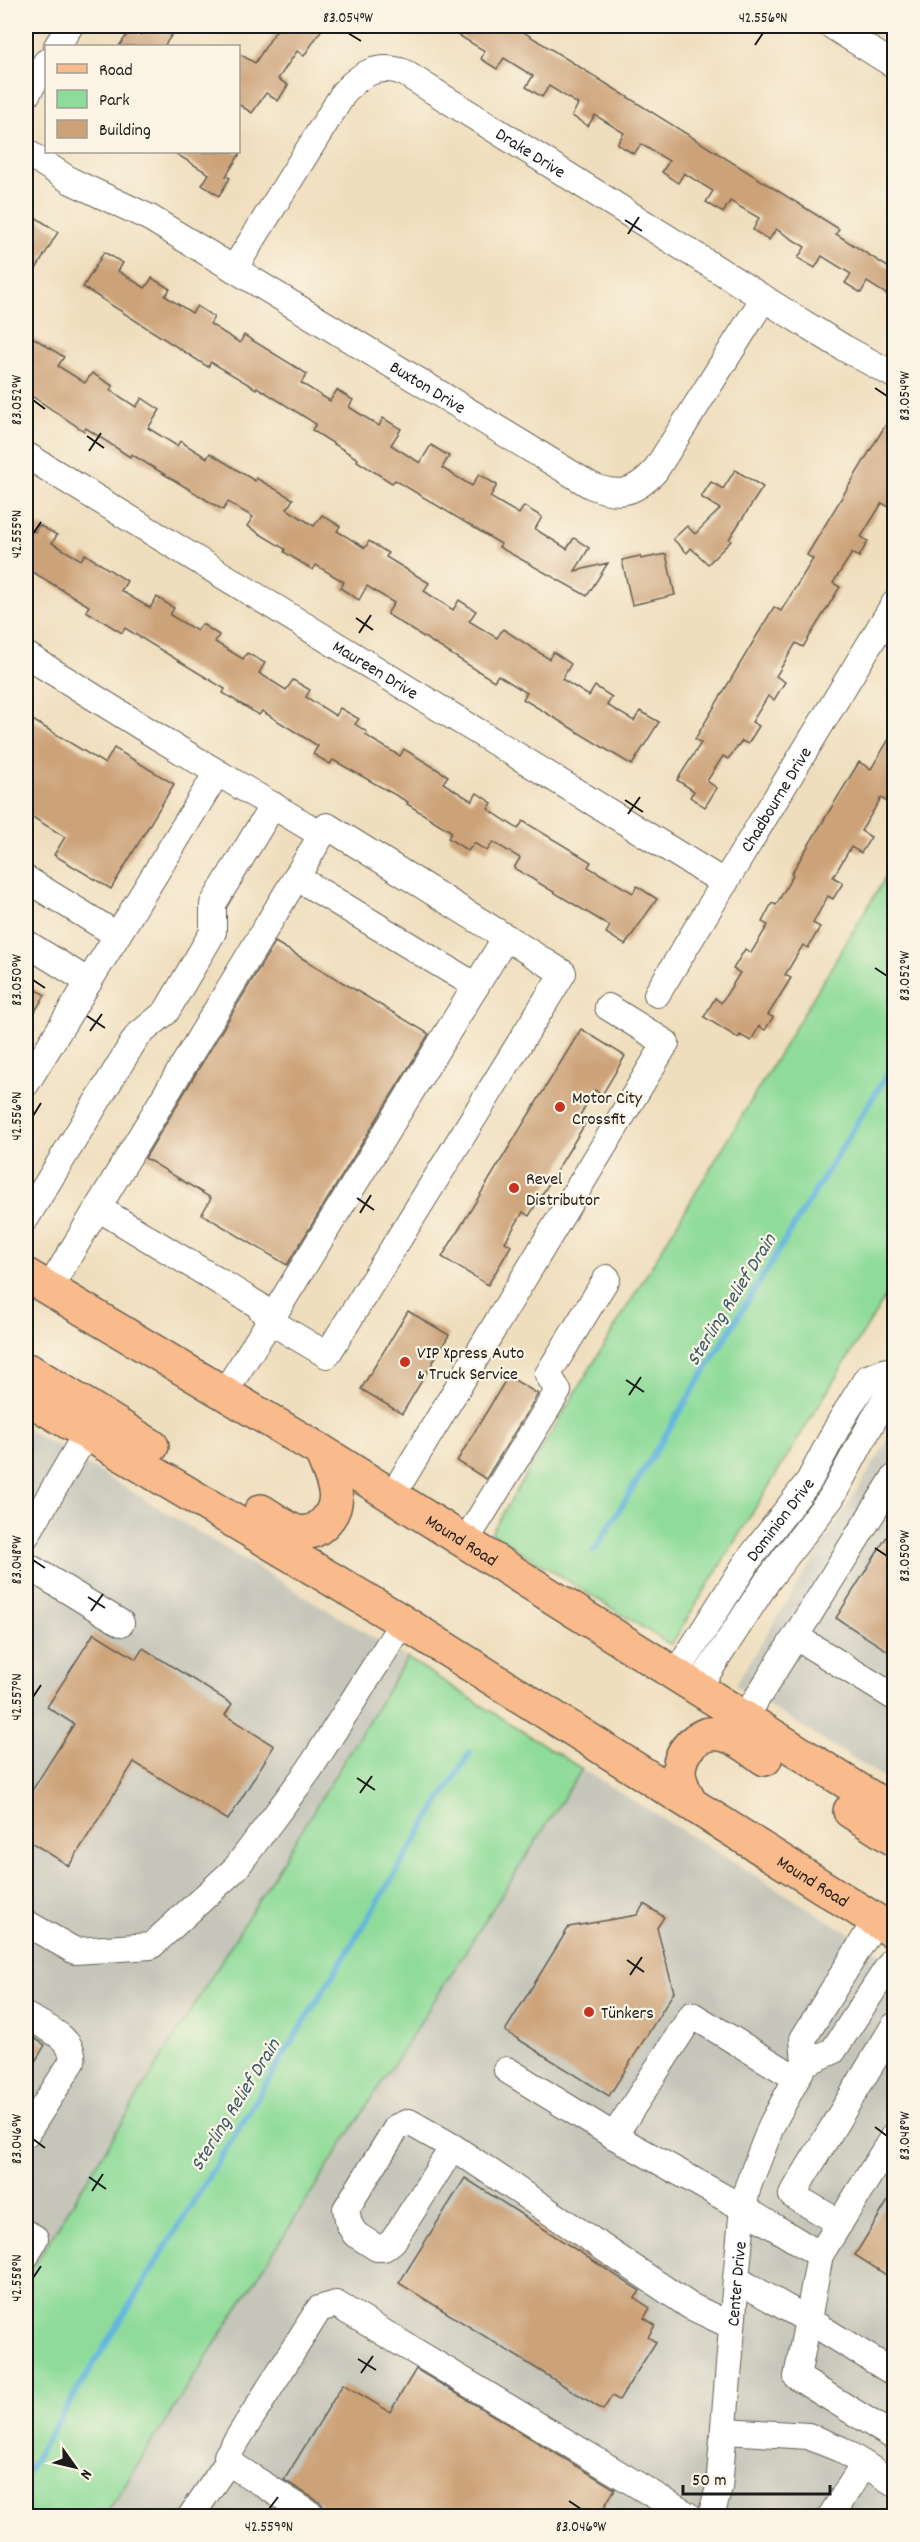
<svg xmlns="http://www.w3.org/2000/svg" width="920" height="2542" font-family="Dekko,sans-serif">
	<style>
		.industrial { fill: #c5c5b9 }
		.green { fill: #8fdb99; stroke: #567c5a; stroke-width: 1.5 }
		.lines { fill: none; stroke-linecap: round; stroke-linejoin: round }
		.stream { stroke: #63b5de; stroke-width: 6 }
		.building { fill: #cca278 }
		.minor-casing { stroke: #666054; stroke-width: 28 }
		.major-casing { stroke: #666054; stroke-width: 36 }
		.minor { stroke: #fff; stroke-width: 26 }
		.major { stroke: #fabb8c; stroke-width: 33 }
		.ticks { fill: none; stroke: #1c1c1c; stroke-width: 2 }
		.poi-dot { fill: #c8321e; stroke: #fcf5e5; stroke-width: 2 }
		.labels { text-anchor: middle; stroke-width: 4.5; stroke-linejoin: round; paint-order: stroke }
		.street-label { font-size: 18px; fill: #1c1c1c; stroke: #fcf5e5 }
		.poi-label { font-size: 18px; fill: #1c1c1c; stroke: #fcf5e5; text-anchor: start }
		.water-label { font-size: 20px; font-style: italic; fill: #38596a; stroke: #fcf5e5 }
		.neatline { fill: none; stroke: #1c1c1c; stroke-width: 2 }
		.ticks-label { font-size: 15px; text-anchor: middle; fill: #1c1c1c }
	</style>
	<rect width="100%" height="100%" fill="#fcf5e5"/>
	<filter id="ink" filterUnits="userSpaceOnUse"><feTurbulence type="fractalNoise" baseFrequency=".0167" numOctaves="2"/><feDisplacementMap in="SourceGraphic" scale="12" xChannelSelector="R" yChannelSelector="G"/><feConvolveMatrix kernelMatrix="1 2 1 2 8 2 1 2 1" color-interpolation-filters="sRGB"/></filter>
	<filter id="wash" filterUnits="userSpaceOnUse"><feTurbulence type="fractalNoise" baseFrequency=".008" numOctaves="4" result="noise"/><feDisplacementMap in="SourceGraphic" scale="24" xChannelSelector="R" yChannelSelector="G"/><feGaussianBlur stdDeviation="1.35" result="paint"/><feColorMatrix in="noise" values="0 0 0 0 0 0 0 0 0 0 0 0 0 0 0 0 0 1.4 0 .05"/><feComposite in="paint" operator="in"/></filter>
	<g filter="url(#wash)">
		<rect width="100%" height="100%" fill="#efdebd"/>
		<g class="industrial">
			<polygon points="26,1428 407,1658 26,2279"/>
			<polygon points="894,1431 894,1784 735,1685"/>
			<polygon points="582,1769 894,1961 894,2516 105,2516"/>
		</g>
		<g class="green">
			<polygon points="894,863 894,1283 671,1645 491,1533"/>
			<polygon points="407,1658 582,1769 105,2516 26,2516 26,2279"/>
		</g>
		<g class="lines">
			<g class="stream">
				<polyline points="594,1551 894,1063"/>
				<polyline points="26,2474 470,1752"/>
			</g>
		</g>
		<g id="blocks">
			<g class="building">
				<polygon points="147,26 178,26 164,46 119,46 131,29 141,35"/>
				<polygon points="279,26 324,26 304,56 297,51 278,79 288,85 278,101 266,93 252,113 238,104 238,53 255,63"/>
				<polygon points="443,26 514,26 839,229 836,234 894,271 894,299 867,282 861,293 845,283 851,274 822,256 815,268 798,258 805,247 776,229 769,240 753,230 759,218 730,201 723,213 706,202 713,191 684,173 678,183 662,172 669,161 641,144 634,154 617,144 624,133 595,115 588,126 572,116 578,104 549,86 542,97 526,87 533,76 504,58 497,69 481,59 485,51"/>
				<polygon points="173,152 241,152 226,176 230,178 219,196 202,185 209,174"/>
				<polygon points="26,211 58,232 26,286"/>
				<polygon points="104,252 123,263 118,271 145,288 152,278 170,289 165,296 192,313 197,306 214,317 210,324 240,343 244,335 307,374 301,383 330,401 337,390 353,400 349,407 379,426 383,418 401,429 391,445 420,463 431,445 449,456 442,468 472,486 479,474 497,485 490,497 519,514 524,506 542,517 535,529 567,549 574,538 589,548 575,571 608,563 587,596 499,547 501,544 395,480 392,483 357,461 358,459 312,430 316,424 257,387 256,389 211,362 208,367 83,287"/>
				<polygon points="26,333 64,357 58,366 85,383 92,373 113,386 110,390 136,407 142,398 160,410 148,428 177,446 180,441 207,458 210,453 255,481 256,478 293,499 287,509 314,526 322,515 340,526 337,531 365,548 369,541 388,553 386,557 429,583 424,591 453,610 459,600 476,611 469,621 497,638 503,629 549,659 553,652 571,664 562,679 589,696 595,686 612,697 607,705 634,721 640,711 659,722 632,765 523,699 527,693 498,675 494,681 387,614 394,603 367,586 359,600 340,588 344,582 316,565 313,570 284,552 285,549 247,526 253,517 228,502 223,510 131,454 130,457 86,428 84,431 26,392"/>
				<polygon points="894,411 894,497 889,507 882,503 861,537 868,541 859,557 852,553 833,583 840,587 803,647 796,643 776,676 785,682 774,700 768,696 752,722 759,726 748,744 742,741 728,759 723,756 707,781 717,788 705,807 690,797 694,791 677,780 701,743 695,739 774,607 781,611 813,559 807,555"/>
				<polygon points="735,470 763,487 729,539 731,541 708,564 691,548 687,553 673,539 687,526 695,534 720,509 701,497 711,482 723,489"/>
				<polygon points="39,525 57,535 52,543 81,560 85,554 127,581 121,591 150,608 157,597 174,608 170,615 197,631 202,624 219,635 215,642 243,659 247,653 265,663 259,673 286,690 293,680 310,690 306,697 336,716 340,708 359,719 355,724 367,732 366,735 373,740 400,756 404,749 448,776 443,783 472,801 477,793 492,803 488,809 518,829 523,821 591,862 588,867 633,893 637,886 657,899 625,945 606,933 610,926 514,868 520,858 493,842 487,851 474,843 468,851 448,838 452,832 407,804 408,802 333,760 330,764 313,754 318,746 262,711 259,715 223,693 225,689 125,628 122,633 86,611 89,606 26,568 26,526 35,532"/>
				<polygon points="666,554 675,595 632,605 622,560 640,556 641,559"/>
				<polygon points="26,716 105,764 114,748 174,784 111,889 54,855 65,837 26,813"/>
				<polygon points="894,731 894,795 889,803 881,798 861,831 871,837 861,853 851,847 833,877 843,883 833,899 828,896 813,923 820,927 808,948 803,945 785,975 791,978 768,1015 773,1017 765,1030 759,1026 751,1041 740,1035 738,1038 704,1017 715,998 721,1003 740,973 733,969 745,949 751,953 768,925 762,922 772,903 776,905 793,875 791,874 859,762 871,769"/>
				<polygon points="275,942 429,1034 287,1265 202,1214 211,1198 145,1158"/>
				<polygon points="26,983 45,995 26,1026"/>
				<polygon points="581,1029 625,1056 602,1095 595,1090 577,1120 585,1124 529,1216 523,1212 505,1242 511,1246 488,1285 442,1257"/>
				<polygon points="408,1311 449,1335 402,1414 361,1389"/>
				<polygon points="508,1376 538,1394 486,1479 457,1461"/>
				<polygon points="894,1525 894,1655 836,1618"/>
				<polygon points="94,1633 136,1659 143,1648 232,1704 225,1715 274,1746 228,1820 134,1762 69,1866 26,1839 26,1800 74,1724 47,1707"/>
				<polygon points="644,1904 664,1917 657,1928 674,1992 609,2096 505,2031 569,1927 637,1915"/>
				<polygon points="26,2033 45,2045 26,2077"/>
				<polygon points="465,2178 640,2291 635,2298 650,2308 644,2318 655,2325 648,2337 656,2342 619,2400 612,2396 603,2410 399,2283"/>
				<polygon points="894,2191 894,2280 855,2255"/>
				<polygon points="416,2369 615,2489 598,2517 329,2517 321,2503 284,2480 343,2384 390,2412"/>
			</g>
		</g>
	</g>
	<g filter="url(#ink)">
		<use href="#blocks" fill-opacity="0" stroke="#666054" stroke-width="1.5"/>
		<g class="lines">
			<defs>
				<g id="minor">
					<polyline points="832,26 894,65"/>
					<polyline points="57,46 70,26"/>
					<polyline points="26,96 46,62"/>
					<path id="s1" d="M26,152l45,29 79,37 440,267c28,12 44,9 65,-14l109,-173"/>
					<path id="s2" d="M234,269l111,-178c17,-18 33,-27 58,-19l381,239 60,37 50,27"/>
					<path id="s3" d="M26,455l699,428"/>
					<polyline points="26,655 158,737 322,835"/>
					<polyline points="296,877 476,986"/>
					<polyline points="26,879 117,935"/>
					<polyline points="26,943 89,982"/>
					<path id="s4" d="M657,994l237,-390"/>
					<polyline points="26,1084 217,773"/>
					<polyline points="98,1208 258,1305 270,1321 506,937"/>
					<polyline points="26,1218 137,1036 166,1012 213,932 213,904 273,805"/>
					<polyline points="49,1289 327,826 563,973 327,1355 270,1321 224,1393"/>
					<polyline points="392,1496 666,1043 608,1007"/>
					<polyline points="26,1536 86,1434"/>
					<polyline points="465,1542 558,1391 548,1374 607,1278"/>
					<polyline points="26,1565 121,1623"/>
					<polyline points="796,1637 894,1697"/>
					<path id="s5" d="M675,1675l72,-113 62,-81 31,-59 27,-44 20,-7 1,22 -57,105 -63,82 -71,109"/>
					<polyline points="736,1732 894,1478"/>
					<polyline points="26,1923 75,1951 151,1946 236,1868 309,1770 403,1622"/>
					<path d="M26,2016c17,10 50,22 46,46l-46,72"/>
					<polyline points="805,2063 803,2039 876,1920"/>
					<polyline points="507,2070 614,2136"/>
					<polyline points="796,2078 692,2015 614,2136 743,2208 820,2255"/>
					<polyline points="894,2135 820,2255 808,2320 894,2373"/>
					<polyline points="453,2147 409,2122 397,2127 346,2209 349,2224 355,2234 377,2248 384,2248 393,2241 453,2147 690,2306 732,2326"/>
					<polyline points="840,2223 792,2195 894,2026"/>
					<polyline points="26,2233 35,2238 26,2256"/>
					<polyline points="736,2279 808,2320 797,2377 894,2437"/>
					<polyline points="725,2431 808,2436 840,2449 894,2483"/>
					<polyline points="191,2516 228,2462"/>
					<polyline points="313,2516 228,2462 227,2456 319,2309 336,2304 689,2516"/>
					<path id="s6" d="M711,2516l8,-28 17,-209 7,-71 5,-22 24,-62 33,-61 28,-12 61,-93"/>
					<polyline points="831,2516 864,2464"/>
				</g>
				<g id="major">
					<path id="s7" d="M26,1275l295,176 573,361"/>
					<polyline points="26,1370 30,1371 152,1446"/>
					<path id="s8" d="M26,1397l369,220 499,315"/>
					<path d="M261,1511c11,6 25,18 36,21 10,2 19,-1 26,-8 24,-23 8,-46 -2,-73"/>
					<path d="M690,1802c-5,-10 -11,-20 -11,-31 1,-22 20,-40 41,-37 16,2 32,16 45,25"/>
					<polyline points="850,1811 894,1839"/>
				</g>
			</defs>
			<use href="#minor" class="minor-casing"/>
			<use href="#major" class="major-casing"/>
			<use href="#minor" class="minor"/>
			<use href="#major" class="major"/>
		</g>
	</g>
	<path class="ticks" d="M348,33l13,8M755,45l8,-12M625,220l17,11M628,234l11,-17M875,388l12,8M33,400l12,9M87,436l17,12M89,451l12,-18M33,534l8,-12M356,618l17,12M359,633l12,-18M625,800l18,12M628,814l12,-17M875,968l12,8M33,980l12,8M87,1016l18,12M90,1031l12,-17M33,1116l8,-13M357,1198l17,12M360,1213l11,-18M626,1380l18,12M629,1395l12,-18M875,1548l12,8M33,1560l12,8M88,1597l17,11M91,1611l12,-17M33,1697l8,-12M357,1778l18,12M360,1793l12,-17M627,1960l17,12M630,1975l12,-18M875,2127l12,9M33,2139l12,9M89,2177l17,12M92,2191l11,-17M33,2278l8,-12M358,2359l18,11M361,2373l12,-17M569,2501l12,8M269,2509l9,-12"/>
	<g class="poi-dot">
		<circle cx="560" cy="1107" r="6"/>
		<circle cx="514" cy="1188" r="6"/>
		<circle cx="405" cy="1362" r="6"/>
		<circle cx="589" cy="2012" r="6"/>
	</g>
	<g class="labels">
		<g class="street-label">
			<text dy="6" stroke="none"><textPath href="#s2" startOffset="426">Drake Drive</textPath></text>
			<text dy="6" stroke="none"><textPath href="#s1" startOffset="466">Buxton Drive</textPath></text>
			<text dy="6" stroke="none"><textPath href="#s3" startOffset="410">Maureen Drive</textPath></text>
			<text dy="6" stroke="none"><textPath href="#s4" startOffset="228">Chadbourne Drive</textPath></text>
			<text dy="6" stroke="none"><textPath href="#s5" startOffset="188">Dominion Drive</textPath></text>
			<text dy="6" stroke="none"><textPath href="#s7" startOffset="510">Mound Road</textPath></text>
			<text dy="6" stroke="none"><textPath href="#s8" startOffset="924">Mound Road</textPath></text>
			<text dy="6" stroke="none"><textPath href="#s6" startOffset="234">Center Drive</textPath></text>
		</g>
		<g class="poi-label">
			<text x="572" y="1103">Motor City<tspan x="572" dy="21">Crossfit</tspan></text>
			<text x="526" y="1184">Revel<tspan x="526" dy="21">Distributor</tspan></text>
			<text x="417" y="1358">VIP Xpress Auto<tspan x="417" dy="21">&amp; Truck Service</tspan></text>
			<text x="601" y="2018">Tünkers</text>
		</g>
		<g class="water-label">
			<text transform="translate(730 1299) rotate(-58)" y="7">Sterling Relief Drain</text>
			<text transform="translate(234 2104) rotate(-58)" y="7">Sterling Relief Drain</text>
		</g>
	</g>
	<rect width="920" height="2542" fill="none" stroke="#fcf5e5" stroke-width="66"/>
	<rect x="45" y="45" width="195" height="108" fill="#fcf5e5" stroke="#a29e95" stroke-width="1.5"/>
	<rect x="57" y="64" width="30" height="9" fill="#fabb8c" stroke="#a29e95" stroke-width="1.5"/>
	<text x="99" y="75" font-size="18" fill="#1c1c1c">Road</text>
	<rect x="57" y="90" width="30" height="18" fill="#8fdb99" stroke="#a29e95" stroke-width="1.5"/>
	<text x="99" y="105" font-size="18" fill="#1c1c1c">Park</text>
	<rect x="57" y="120" width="30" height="18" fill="#cca278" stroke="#a29e95" stroke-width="1.5"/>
	<text x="99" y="135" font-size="18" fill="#1c1c1c">Building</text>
	<g transform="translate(75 2467) rotate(124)" stroke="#fcf5e5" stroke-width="4.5" paint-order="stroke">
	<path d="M0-4.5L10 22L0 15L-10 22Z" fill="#1c1c1c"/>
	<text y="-9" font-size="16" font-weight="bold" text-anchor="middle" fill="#1c1c1c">N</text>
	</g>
	<path d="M683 2485v9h147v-9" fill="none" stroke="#1c1c1c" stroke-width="3"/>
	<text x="692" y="2485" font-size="18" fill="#1c1c1c" stroke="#fcf5e5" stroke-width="4.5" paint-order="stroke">50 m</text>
	<rect x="33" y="33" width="854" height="2476" class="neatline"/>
	<g class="ticks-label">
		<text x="348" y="22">83.054°W</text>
		<text x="763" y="22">42.556°N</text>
		<text transform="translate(904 396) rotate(-90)" y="5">83.054°W</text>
		<text transform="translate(16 400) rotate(-90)" y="5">83.052°W</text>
		<text transform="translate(16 534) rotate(-90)" y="5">42.555°N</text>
		<text transform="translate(904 976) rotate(-90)" y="5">83.052°W</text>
		<text transform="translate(16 980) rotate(-90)" y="5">83.050°W</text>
		<text transform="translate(16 1116) rotate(-90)" y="5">42.556°N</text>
		<text transform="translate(904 1556) rotate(-90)" y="5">83.050°W</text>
		<text transform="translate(16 1560) rotate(-90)" y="5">83.048°W</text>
		<text transform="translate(16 1697) rotate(-90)" y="5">42.557°N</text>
		<text transform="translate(904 2136) rotate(-90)" y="5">83.048°W</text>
		<text transform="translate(16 2139) rotate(-90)" y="5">83.046°W</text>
		<text transform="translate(16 2278) rotate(-90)" y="5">42.558°N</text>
		<text x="269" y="2531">42.559°N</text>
		<text x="581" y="2531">83.046°W</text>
	</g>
</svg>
